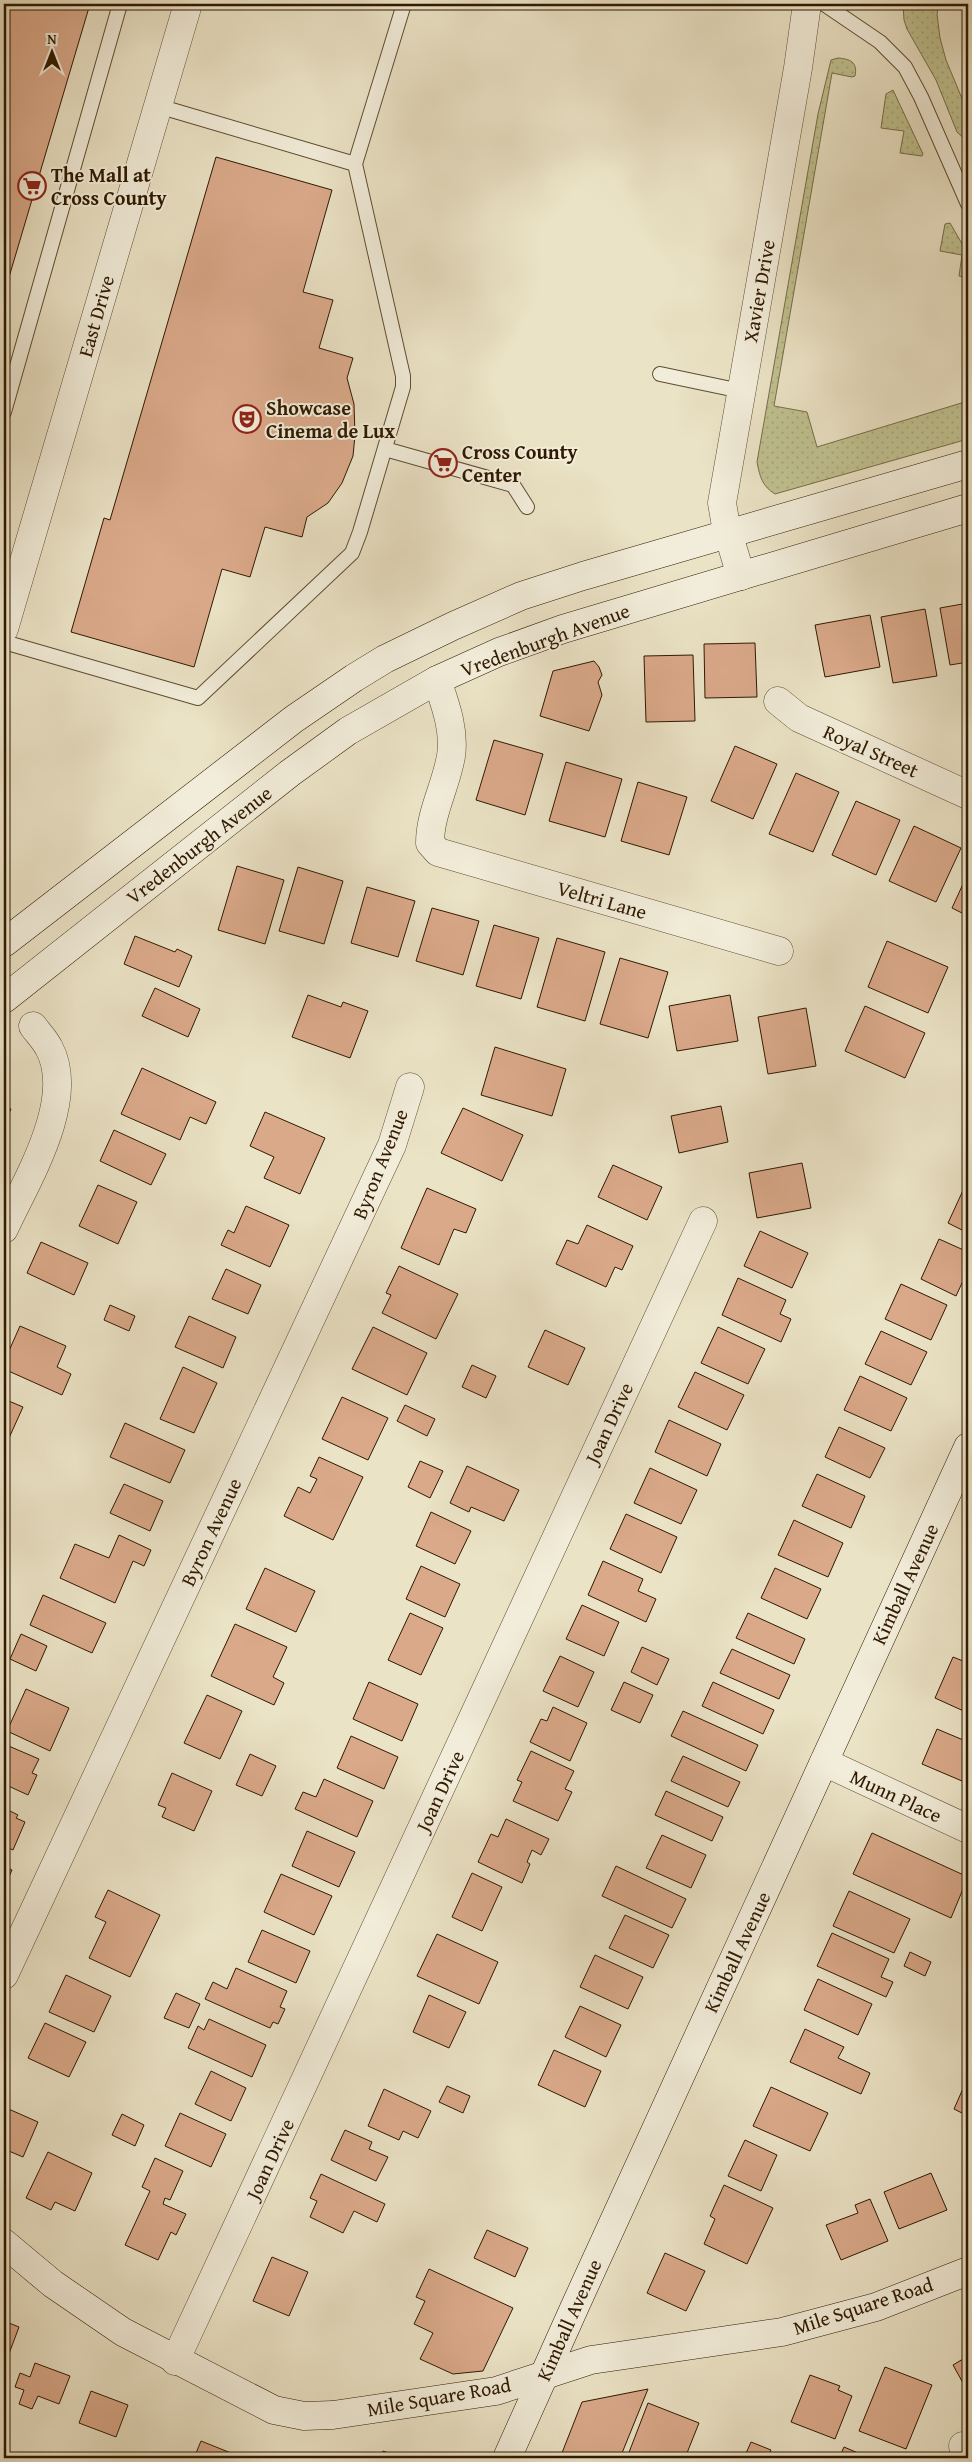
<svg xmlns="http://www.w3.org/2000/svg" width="972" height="2462" font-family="'Gentium Book Plus',serif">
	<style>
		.grass { fill: url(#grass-dots); stroke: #786d48 }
		.building { fill: #daa98a; stroke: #2f1900 }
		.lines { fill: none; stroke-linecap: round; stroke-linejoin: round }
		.lane-casing { stroke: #5e4c32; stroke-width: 16 }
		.street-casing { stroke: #5e4c32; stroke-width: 29 }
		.secondary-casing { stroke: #2f1900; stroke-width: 29 }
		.lane { stroke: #f2edda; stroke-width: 14 }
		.street { stroke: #f2edda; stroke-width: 28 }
		.secondary { stroke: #f2edda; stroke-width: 28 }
		.labels { text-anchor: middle; stroke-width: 4; stroke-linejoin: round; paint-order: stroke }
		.poi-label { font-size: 20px; font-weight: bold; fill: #2f1900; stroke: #f2edda; text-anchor: start }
		.street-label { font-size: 20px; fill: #2f1900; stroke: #f2edda }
	</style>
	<defs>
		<pattern id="grass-dots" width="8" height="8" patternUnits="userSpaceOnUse" patternTransform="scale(1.25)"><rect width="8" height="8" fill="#c0c190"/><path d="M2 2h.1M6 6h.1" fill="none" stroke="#a5a57a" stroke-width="1.8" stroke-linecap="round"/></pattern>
	</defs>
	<rect width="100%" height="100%" fill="#ebe3c6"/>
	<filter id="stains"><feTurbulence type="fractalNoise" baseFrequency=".004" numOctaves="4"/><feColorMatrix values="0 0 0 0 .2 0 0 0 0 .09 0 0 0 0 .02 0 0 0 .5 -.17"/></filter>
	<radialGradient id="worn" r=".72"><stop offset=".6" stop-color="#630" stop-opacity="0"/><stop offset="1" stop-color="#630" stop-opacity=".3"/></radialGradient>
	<g class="grass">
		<polygon points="903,4 939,4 937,14 940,38 946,60 968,113 968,142 957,132 936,80 907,29 904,20"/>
		<path d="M838,58c12,1 20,4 17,18l-3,1 -20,-4 -58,333 33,6 10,35 151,-46v38l-193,55c-13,-8 -15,-17 -18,-32l61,-348 13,-54z"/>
		<polygon points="893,90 923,154 922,156 900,153 904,131 881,128 886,94"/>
		<polygon points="950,223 968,254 968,278 959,276 962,255 940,251 945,224"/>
	</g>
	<g class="building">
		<polygon points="4,4 90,4 4,294"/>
		<polygon points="216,157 332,190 303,292 333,300 319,348 353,358 347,378 354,404 355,435 353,456 342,483 328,503 307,517 302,537 265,527 250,577 222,569 194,667 71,632 104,518 110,520"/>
		<polygon points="968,603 968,662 950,665 940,608"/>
		<polygon points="925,609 937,676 893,683 881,617"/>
		<polygon points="870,615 880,667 825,677 815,625"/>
		<polygon points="755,643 757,697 705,698 704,644"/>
		<polygon points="693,655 695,721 646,722 644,656"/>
		<polygon points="594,661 599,667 602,675 598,682 602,695 589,731 540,716 553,671"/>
		<polygon points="494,740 543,754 525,815 476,800"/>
		<polygon points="735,746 777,764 753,819 711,801"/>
		<polygon points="566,762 622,779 605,837 549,821"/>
		<polygon points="796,773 839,792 813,852 769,834"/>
		<polygon points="638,782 687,797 669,855 621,841"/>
		<polygon points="856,801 900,820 876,875 832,855"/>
		<polygon points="914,826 961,848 936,902 889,881"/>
		<polygon points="237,866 284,880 265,944 218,930"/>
		<polygon points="298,867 343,881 324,944 279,931"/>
		<polygon points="968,873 968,916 952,908"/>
		<polygon points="367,887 415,901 398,957 351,943"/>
		<polygon points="432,908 479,921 463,975 416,961"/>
		<polygon points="494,925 539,938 521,999 476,986"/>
		<polygon points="135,936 175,952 177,949 192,956 179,987 124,964"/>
		<polygon points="557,938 605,952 585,1021 537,1007"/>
		<polygon points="887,941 948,967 928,1013 868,987"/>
		<polygon points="620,958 668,972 648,1038 600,1024"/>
		<polygon points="155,988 200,1009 188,1037 142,1016"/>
		<polygon points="308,995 341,1007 343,1002 368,1011 350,1058 292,1037"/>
		<polygon points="730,995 738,1041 677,1051 669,1006"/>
		<polygon points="865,1006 925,1033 905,1078 845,1051"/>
		<polygon points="806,1008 816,1066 768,1074 758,1017"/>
		<polygon points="495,1047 566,1069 552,1116 481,1095"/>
		<polygon points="142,1068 216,1102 206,1124 190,1117 180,1140 121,1114"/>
		<polygon points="4,1106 11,1109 4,1124"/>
		<polygon points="721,1106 728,1142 679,1153 671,1116"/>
		<polygon points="463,1108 523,1135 502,1181 441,1153"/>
		<polygon points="265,1112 325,1138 300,1194 264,1178 274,1157 250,1146"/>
		<polygon points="114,1130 166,1154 151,1185 100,1161"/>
		<polygon points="802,1163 811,1208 757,1218 749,1173"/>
		<polygon points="613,1165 662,1187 647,1220 598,1197"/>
		<polygon points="98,1185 137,1202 118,1244 79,1226"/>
		<polygon points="965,1186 968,1188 968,1233 948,1223"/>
		<polygon points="427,1188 476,1209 466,1233 454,1229 439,1265 401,1248"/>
		<polygon points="246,1206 289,1225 270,1267 221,1245 228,1230 234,1233"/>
		<polygon points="587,1225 633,1246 622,1270 615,1267 606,1287 556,1264 567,1240 578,1244"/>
		<polygon points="760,1231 808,1253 792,1288 744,1266"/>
		<polygon points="939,1239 968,1252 968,1270 956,1296 921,1279"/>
		<polygon points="41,1242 88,1263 74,1295 27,1273"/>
		<polygon points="399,1266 458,1294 436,1339 382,1313 391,1295 386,1293"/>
		<polygon points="226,1269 261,1285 248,1314 212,1299"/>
		<polygon points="738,1278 786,1300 780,1314 791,1319 781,1342 722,1315"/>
		<polygon points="901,1284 947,1305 931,1340 885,1319"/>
		<polygon points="110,1305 135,1316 129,1331 104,1320"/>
		<polygon points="189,1316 236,1337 223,1368 175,1347"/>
		<polygon points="20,1326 66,1346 57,1367 71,1374 62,1395 4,1369 4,1362"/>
		<polygon points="373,1327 427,1353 407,1395 352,1369"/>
		<polygon points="718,1327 765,1349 748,1384 701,1363"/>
		<polygon points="545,1330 585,1348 568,1385 528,1367"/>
		<polygon points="881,1331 927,1352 911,1385 865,1364"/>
		<polygon points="472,1365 496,1376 486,1398 462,1387"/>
		<polygon points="183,1367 217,1383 194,1433 160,1419"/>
		<polygon points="695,1372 744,1395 727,1430 678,1407"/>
		<polygon points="860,1376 907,1398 891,1431 844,1410"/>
		<polygon points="342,1397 388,1418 368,1460 322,1439"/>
		<polygon points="4,1399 23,1407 4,1449"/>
		<polygon points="405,1405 435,1419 427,1436 397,1421"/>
		<polygon points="669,1420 721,1444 707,1476 655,1452"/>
		<polygon points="125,1423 185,1450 170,1483 110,1457"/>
		<polygon points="839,1427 885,1448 870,1478 825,1457"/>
		<polygon points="319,1457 363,1477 333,1540 284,1516 298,1487 310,1493 317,1479 310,1476"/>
		<polygon points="420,1461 443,1471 430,1498 408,1487"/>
		<polygon points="467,1466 519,1490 504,1521 471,1507 469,1512 450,1503"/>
		<polygon points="650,1468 697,1490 681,1524 634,1503"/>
		<polygon points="817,1474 865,1496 851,1528 802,1506"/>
		<polygon points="124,1484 163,1501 150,1531 110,1513"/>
		<polygon points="431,1512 471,1531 455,1564 416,1546"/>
		<polygon points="626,1514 677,1537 661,1573 610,1549"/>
		<polygon points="794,1520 843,1543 828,1577 778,1555"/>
		<polygon points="119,1535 151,1550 144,1566 133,1561 115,1603 60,1578 75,1544 109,1558"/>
		<polygon points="603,1561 643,1579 638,1591 656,1599 646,1622 588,1595"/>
		<polygon points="421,1566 460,1584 445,1617 406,1599"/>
		<polygon points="265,1568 315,1591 296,1632 246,1609"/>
		<polygon points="775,1568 821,1589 807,1619 761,1598"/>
		<polygon points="43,1595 106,1623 92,1653 30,1625"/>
		<polygon points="582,1605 619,1622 604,1656 566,1639"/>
		<polygon points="410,1613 443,1628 421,1675 388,1660"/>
		<polygon points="748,1613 805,1639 794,1664 736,1638"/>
		<polygon points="235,1624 287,1647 273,1677 284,1683 274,1705 211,1676"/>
		<polygon points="21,1634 47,1646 36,1671 10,1659"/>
		<polygon points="642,1647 669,1659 657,1685 631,1672"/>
		<polygon points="732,1649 790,1675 779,1699 720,1673"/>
		<polygon points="560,1656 594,1672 578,1707 543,1691"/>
		<polygon points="953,1657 968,1663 968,1713 935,1698"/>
		<polygon points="369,1682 418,1704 402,1741 353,1719"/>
		<polygon points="624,1682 653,1695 640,1723 611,1710"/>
		<polygon points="713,1682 774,1710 763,1734 702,1706"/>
		<polygon points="26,1689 69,1708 50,1751 7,1731"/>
		<polygon points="207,1695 242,1711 220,1759 184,1743"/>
		<polygon points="553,1707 587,1723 570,1761 530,1742 541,1719 547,1721"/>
		<polygon points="683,1711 758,1745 746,1771 671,1736"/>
		<polygon points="937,1729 968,1742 968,1774 965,1773 962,1781 922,1764"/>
		<polygon points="351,1736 398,1757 384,1789 337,1768"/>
		<polygon points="4,1744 39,1759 32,1773 37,1775 28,1795 4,1784"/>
		<polygon points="531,1751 574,1771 565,1789 572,1792 558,1821 513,1801 522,1782 517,1780"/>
		<polygon points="250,1754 276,1766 262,1796 236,1785"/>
		<polygon points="683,1756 740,1782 728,1807 671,1781"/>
		<polygon points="172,1773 212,1791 194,1831 162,1817 166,1808 158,1805"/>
		<polygon points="324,1779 373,1801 357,1837 295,1809 303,1792 316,1797"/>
		<polygon points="666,1791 723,1817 712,1841 655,1815"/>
		<polygon points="4,1808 18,1815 16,1818 25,1822 13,1850 4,1846"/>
		<polygon points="506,1819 549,1839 541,1855 532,1850 527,1862 530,1864 522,1883 478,1862 491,1834 498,1837"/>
		<polygon points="307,1831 355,1852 339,1887 292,1866"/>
		<polygon points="872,1833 968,1877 951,1918 853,1874"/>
		<polygon points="662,1835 706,1855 691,1888 646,1868"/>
		<polygon points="4,1866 12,1870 4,1888"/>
		<polygon points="616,1866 686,1899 672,1928 602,1896"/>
		<polygon points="472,1873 502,1887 482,1931 452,1917"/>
		<polygon points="281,1874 332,1896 314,1935 264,1912"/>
		<polygon points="108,1890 160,1915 130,1977 89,1958 106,1922 95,1917"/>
		<polygon points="849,1891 910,1919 894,1953 833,1926"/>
		<polygon points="625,1915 669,1935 653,1968 609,1948"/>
		<polygon points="262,1930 310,1951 296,1983 248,1962"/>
		<polygon points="832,1933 889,1959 881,1977 893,1982 886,1997 817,1966"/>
		<polygon points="437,1934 498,1962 479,2004 417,1976"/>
		<polygon points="910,1952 931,1962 925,1976 904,1966"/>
		<polygon points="595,1955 643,1977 628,2009 580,1987"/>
		<polygon points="236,1968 287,1991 280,2007 285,2009 278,2024 273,2022 270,2028 205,1999 213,1982 227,1989"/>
		<polygon points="66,1975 111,1996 94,2032 49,2012"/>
		<polygon points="818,1979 872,2004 858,2035 804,2010"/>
		<polygon points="176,1993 200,2004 189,2028 164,2018"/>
		<polygon points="429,1995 466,2012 449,2048 413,2032"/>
		<polygon points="580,2006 621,2025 606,2057 565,2037"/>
		<polygon points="209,2019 266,2045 252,2077 188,2048 198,2026 204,2030"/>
		<polygon points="45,2023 86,2042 69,2077 28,2058"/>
		<polygon points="805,2029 844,2047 838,2058 870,2073 861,2094 790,2062"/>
		<polygon points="554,2050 601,2071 585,2107 538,2085"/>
		<polygon points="211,2071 246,2088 231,2121 195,2104"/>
		<polygon points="968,2077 968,2116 954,2109"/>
		<polygon points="447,2086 470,2096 463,2113 439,2102"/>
		<polygon points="771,2087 828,2113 810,2151 753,2126"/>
		<polygon points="384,2089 431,2111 418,2138 403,2131 399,2140 368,2126"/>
		<polygon points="4,2107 38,2122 23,2157 4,2149"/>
		<polygon points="180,2113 226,2134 211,2167 165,2146"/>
		<polygon points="122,2114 144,2125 135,2146 112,2135"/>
		<polygon points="345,2130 372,2142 369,2149 388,2157 376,2181 331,2160"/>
		<polygon points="745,2140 777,2155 761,2191 728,2176"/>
		<polygon points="48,2152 92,2173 75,2211 55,2202 51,2210 26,2198"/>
		<polygon points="155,2158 183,2171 170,2200 165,2198 163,2204 186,2214 176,2235 171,2232 158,2260 125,2245 150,2191 142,2187"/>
		<polygon points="931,2173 947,2210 899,2229 884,2192"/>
		<polygon points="321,2174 385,2204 377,2222 354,2211 343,2233 310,2217 317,2201 310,2198"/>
		<polygon points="724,2185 773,2208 747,2264 704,2244 715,2219 710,2216"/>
		<polygon points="870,2199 888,2241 841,2260 826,2225 858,2213 855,2205"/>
		<polygon points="487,2230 528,2248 515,2277 474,2258"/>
		<polygon points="665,2253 705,2271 686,2311 647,2293"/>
		<polygon points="272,2257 308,2272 289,2316 253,2301"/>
		<polygon points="429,2269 513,2308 483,2371 453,2374 420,2359 433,2333 414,2324 425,2301 416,2297"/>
		<polygon points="4,2321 19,2327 7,2359 4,2358"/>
		<polygon points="968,2356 968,2392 953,2365"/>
		<polygon points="35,2363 70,2376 59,2404 38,2396 32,2409 19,2404 24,2390 15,2387 20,2373 30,2377"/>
		<polygon points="885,2367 932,2385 906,2449 859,2431"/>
		<polygon points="810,2375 840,2386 838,2390 852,2396 835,2439 791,2422"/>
		<polygon points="648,2389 620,2458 560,2458 582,2402"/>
		<polygon points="91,2391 128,2405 116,2437 79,2423"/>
		<polygon points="648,2403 699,2423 685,2458 636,2458 628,2455"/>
		<polygon points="201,2441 231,2453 229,2458 194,2458"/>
		<polygon points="751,2442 771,2450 767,2458 744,2458"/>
		<polygon points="844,2447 865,2456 864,2458 839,2458"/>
		<polygon points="383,2451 402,2458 380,2458"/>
	</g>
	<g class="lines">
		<defs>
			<g id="lane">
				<polyline points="824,4 880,42 905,67 921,97 968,204"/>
				<polyline points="355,164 404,4"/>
				<polyline points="660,374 741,391"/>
				<polyline points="4,412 120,4"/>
				<polyline points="385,449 513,485 527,507"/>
				<polyline points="4,642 198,698 352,553 360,532 403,387 403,376 355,164 158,106"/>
			</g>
			<g id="street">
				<polyline points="741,576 726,526 722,503 798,68 807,4"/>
				<polyline points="4,629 188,4"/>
				<path d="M437,680c8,24 18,50 14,76 -5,30 -21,57 -21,87l8,9 341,99"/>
				<polyline points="778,701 799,718 968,795"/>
				<path d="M4,1229c22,-48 73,-129 45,-181 -4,-8 -11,-15 -16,-22"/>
				<polyline points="824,1762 968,1829"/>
				<polyline points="4,1975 392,1145 410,1087"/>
				<polyline points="175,2361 703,1221"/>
				<polyline points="963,2446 968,2451"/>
			</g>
			<g id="secondary">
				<polyline points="4,943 294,719 354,678 385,659 453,626 521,596 583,576 968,464"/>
				<polyline points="4,999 290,773 348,731 437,680 499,652 563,629 968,508"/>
				<polyline points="4,2243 53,2284 123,2332 274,2410 304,2416 333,2415 496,2391 591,2360 782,2332 876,2307 968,2271"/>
				<polyline points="507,2458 576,2304 968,1447"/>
			</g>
		</defs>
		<use href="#lane" class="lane-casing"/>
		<use href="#street" class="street-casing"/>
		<use href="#secondary" class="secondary-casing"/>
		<use href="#lane" class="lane"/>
		<use href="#street" class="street"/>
		<use href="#secondary" class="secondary"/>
	</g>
	<defs>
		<symbol id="supermarket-ring" viewBox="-11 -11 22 22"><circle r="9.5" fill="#f2edda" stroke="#8f2418" stroke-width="1.5"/><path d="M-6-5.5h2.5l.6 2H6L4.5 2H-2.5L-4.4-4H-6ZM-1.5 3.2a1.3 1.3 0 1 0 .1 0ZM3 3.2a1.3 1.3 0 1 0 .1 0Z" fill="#8f2418"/></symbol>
		<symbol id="theatre-ring" viewBox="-11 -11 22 22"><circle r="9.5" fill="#f2edda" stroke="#8f2418" stroke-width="1.5"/><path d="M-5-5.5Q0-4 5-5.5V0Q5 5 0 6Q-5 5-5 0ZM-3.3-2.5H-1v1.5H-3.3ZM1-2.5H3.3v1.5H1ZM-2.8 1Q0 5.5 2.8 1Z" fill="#8f2418"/></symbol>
	</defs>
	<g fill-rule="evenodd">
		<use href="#supermarket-ring" x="16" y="170" width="32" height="32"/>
		<use href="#theatre-ring" x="231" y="403" width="32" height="32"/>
		<use href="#supermarket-ring" x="427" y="447" width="32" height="32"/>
	</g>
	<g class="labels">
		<g class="poi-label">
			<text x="51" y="182">The Mall at<tspan x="51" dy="23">Cross County</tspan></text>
			<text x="266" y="415">Showcase<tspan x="266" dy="23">Cinema de Lux</tspan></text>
			<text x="462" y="459">Cross County<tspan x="462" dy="23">Center</tspan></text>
		</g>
		<g class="street-label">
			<text transform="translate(759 291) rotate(-80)" y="7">Xavier Drive</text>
			<text transform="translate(96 316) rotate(-74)" y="7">East Drive</text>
			<text transform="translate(545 640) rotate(-20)" y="7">Vredenburgh Avenue</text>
			<text transform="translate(871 751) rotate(24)" y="7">Royal Street</text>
			<text transform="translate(199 845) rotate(-38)" y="7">Vredenburgh Avenue</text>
			<text transform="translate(602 900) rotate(16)" y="7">Veltri Lane</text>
			<text transform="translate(380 1164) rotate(-68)" y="7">Byron Avenue</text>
			<text transform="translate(609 1423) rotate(-65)" y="7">Joan Drive</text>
			<text transform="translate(211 1532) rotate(-65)" y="7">Byron Avenue</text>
			<text transform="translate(905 1584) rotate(-65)" y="7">Kimball Avenue</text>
			<text transform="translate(440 1791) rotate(-65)" y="7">Joan Drive</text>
			<text transform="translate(896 1796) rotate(25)" y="7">Munn Place</text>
			<text transform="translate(737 1952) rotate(-65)" y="7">Kimball Avenue</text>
			<text transform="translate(270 2159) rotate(-65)" y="7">Joan Drive</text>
			<text transform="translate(863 2306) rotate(-18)" y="7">Mile Square Road</text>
			<text transform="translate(569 2320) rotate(-66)" y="7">Kimball Avenue</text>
			<text transform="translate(439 2397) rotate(-10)" y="7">Mile Square Road</text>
		</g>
	</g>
	<rect width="972" height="2462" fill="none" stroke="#ebe3c6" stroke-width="20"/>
	<rect x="5" y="5" width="962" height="2452" fill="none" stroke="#2f1900" stroke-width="2.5"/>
	<rect x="10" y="10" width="952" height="2442" fill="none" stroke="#2f1900"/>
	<g transform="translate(52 52)" stroke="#f2edda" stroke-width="4" paint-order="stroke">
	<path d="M0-4L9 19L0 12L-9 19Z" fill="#2f1900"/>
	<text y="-8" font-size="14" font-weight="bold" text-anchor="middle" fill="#2f1900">N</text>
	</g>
	<rect width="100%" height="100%" filter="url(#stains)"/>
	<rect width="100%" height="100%" fill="url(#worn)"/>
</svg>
